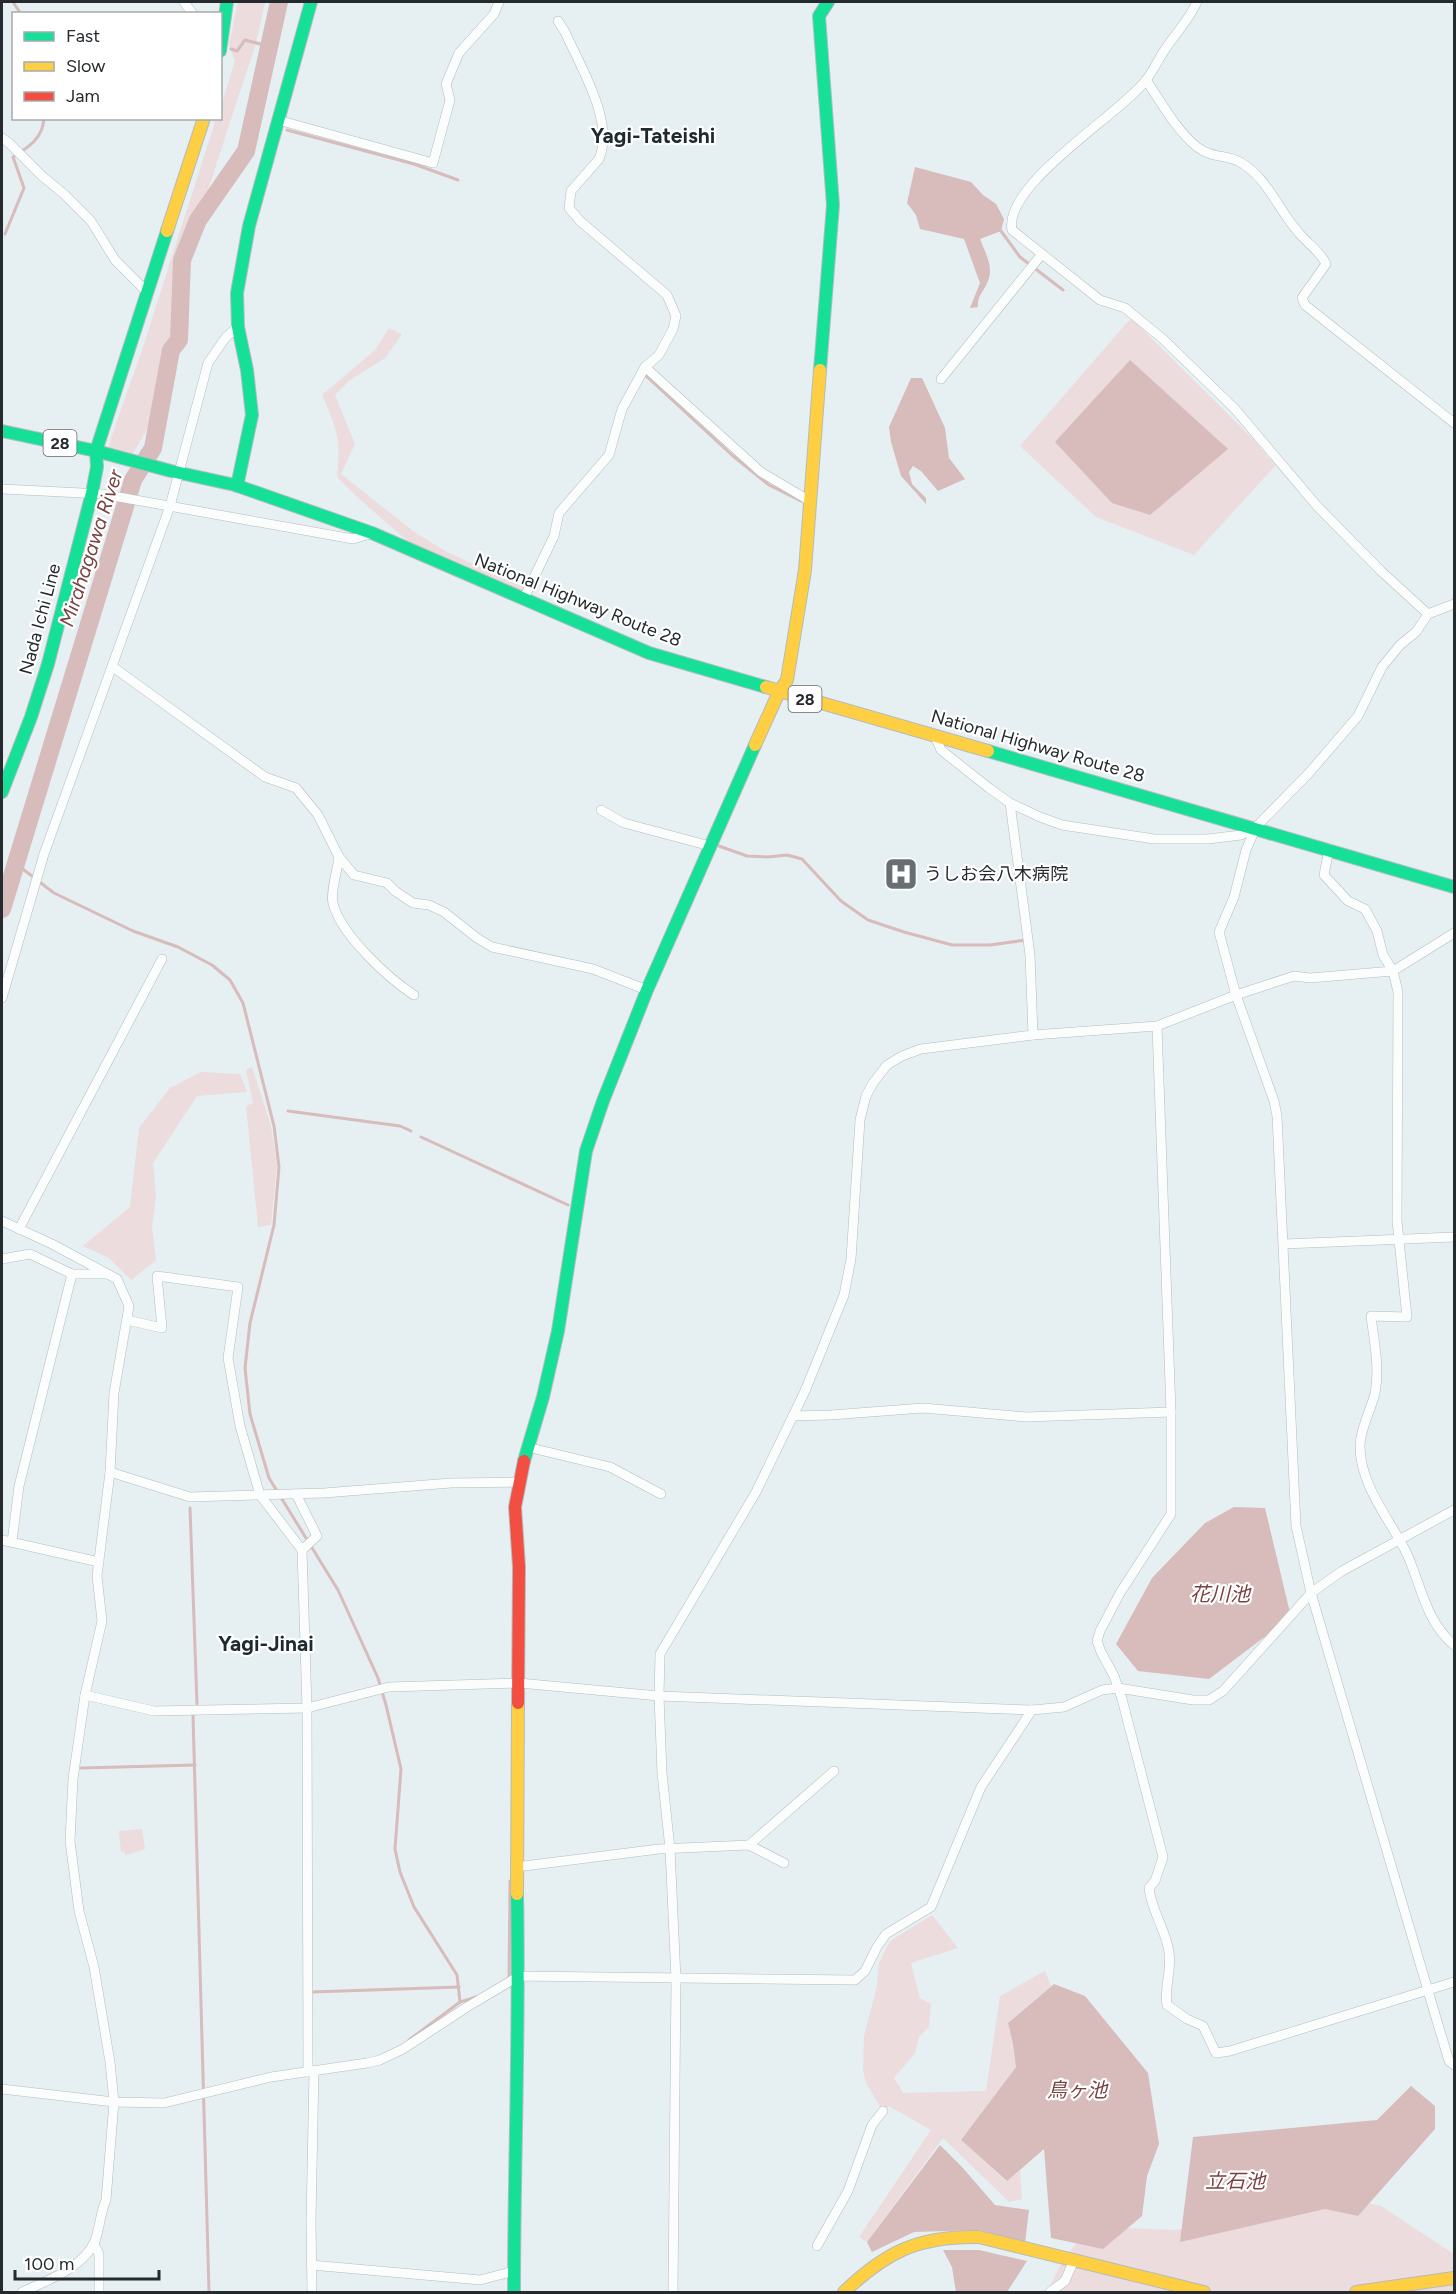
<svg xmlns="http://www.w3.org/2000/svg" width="1456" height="2294" font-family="Figtree,'Noto Sans JP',sans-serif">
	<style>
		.green { fill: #ecdcdd }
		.water { fill: #d7bcbb }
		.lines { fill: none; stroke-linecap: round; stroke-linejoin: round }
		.stream { stroke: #d7bcbb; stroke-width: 3 }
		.river { stroke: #d7bcbb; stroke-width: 18 }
		.street-casing { stroke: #b4bcbf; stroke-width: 10 }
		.fast-casing { stroke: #b4bcbf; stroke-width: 14 }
		.slow-casing { stroke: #b4bcbf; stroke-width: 14 }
		.jam-casing { stroke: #b4bcbf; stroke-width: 14 }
		.street { stroke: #fbfdfd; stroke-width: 9 }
		.fast { stroke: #16e098; stroke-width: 12 }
		.slow { stroke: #ffcf43; stroke-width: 12 }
		.jam { stroke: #f24e42; stroke-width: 12 }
		.labels { text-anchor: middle; stroke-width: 4.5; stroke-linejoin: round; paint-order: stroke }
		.shield { fill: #fff; stroke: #666a6c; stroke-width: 1.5 }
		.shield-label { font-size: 16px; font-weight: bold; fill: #242a2d }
		.street-label { font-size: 18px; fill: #242a2d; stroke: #fff }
		.poi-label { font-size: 18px; fill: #242a2d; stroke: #fff; text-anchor: start }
		.water-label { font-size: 20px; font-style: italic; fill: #79413f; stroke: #fff }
		.quarter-label { font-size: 21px; font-weight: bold; fill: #1d2b30; stroke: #fff }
	</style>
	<rect width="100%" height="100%" fill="#e6eff2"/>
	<g class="green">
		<path d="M238,2h27l-9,41 -52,159c-12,22 -31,59 -32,84 -1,17 1,35 1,52 -6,12 -4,23 -6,37 -5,29 -21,57 -36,82l-23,-6 3,-13 31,-88 74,-231 4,-1 1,-12 14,-45 -6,-16z"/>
		<polygon points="1131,318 1253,439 1275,466 1194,555 1096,517 1020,446"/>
		<path d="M389,328l13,6 -17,24 -35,22 -15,15 20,49 -14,30 72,57 32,20 80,37 -4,6 -110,-50 -54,-47 -20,-20c4,-37 0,-49 -15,-82l53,-45z"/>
		<polygon points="252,1067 271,1126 277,1166 271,1225 258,1227 246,1106 253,1103 246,1070"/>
		<polygon points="201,1072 240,1074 247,1092 197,1096 153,1163 156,1196 152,1227 156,1260 131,1280 109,1258 83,1246 130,1207 139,1128 170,1088"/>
		<polygon points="142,1829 145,1849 126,1855 123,1851 121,1852 119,1831"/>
		<polygon points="932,1915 958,1948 911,1963 920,1998 931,2004 929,2027 919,2037 915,2053 894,2078 903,2093 986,2091 1000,1996 1045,1971 1051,1986 1008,2023 1013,2044 1016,2067 961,2140 1006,2181 1020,2170 1022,2199 1009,2202 943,2138 867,2242 859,2237 931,2130 889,2106 883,2111 866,2083 863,2070 864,2036 877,1986 879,1963 890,1941"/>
		<polygon points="1348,2198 1381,2206 1454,2254 1454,2292 1047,2292 1064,2258 1077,2243 1125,2228 1174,2230 1224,2225"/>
	</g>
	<g class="water">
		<path d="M915,167l56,15 12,13 13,9 8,15 -3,12 -21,8c5,13 14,28 8,42 -4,11 -11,14 -10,26l-8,1 10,-25 -16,-44 -44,-10 -4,-14 -9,-12z"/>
		<polygon points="1130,360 1228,449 1150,515 1112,503 1055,442"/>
		<polygon points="911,378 922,378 945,428 949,458 965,479 938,491 921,471 913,466 909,472 912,484 926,498 926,504 901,476 891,442 889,427"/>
		<polygon points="1234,1507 1265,1508 1291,1617 1209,1679 1138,1671 1116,1644 1152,1578 1205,1523"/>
		<polygon points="1054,1984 1085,1996 1148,2073 1159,2144 1147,2176 1142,2216 1103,2249 1051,2238 1044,2149 1007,2181 961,2140 1016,2067 1013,2044 1008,2023"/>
		<polygon points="1411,2086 1435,2106 1435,2129 1358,2216 1325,2209 1180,2242 1193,2137 1377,2120"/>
		<polygon points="940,2145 962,2167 995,2205 1029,2210 1025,2243 980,2230 914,2232 872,2252 867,2242"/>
		<polygon points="943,2250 979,2250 1027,2261 1007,2292 956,2292 952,2267"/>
	</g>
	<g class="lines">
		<g class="stream">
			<polyline points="13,2 21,14"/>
			<polyline points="231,49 237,51 245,40 268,46"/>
			<polyline points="287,130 414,164 458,180"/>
			<polyline points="1001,231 1020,257 1063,290"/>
			<path d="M5,234l19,-46 -11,-31c16,-10 30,-19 31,-39"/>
			<polyline points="644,374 733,456 769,485 801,501"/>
			<polyline points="719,846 747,856 768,857 787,855 802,859 841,901 868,920 904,932 952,945 990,945 1026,940"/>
			<polyline points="15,863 54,893 133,931 178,947 212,965 230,980 243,1003 274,1126 279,1167 274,1225 250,1323 245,1368 250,1414 269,1478 338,1590 378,1678 386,1705 401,1769 395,1849 400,1872 414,1907 457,1975 460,2002"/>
			<polyline points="288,1111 400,1126 411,1131"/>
			<polyline points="421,1137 568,1205"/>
			<polyline points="190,1508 197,1704"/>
			<polyline points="193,1715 209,2292"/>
			<polyline points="81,1768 195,1765"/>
			<polyline points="509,1979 510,1881"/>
			<polyline points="312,1992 459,1987"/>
			<polyline points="409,2040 460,2002 476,1997"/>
		</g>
		<polyline class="river" points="2,909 133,480 153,448 171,350 179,340 182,260 198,220 246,151 279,2"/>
		<defs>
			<g id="street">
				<polyline points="184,2 193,14"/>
				<path d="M1197,2c-8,18 -22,32 -33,49 -6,9 -11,20 -17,28 -26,35 -144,105 -135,151l88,70 25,8 38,31 72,70 82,97 64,65 47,43"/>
				<path d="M1146,80c15,22 30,50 51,67 16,12 29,7 43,15 28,16 38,48 59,71 9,11 21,18 27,31l-24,34 3,7 149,118"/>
				<polyline points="278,120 433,163 450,100 446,84 459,53 494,14 499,2"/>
				<polyline points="2,138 9,143 42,176 64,194 91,221 115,260 147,292"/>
				<polyline points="645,367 761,472 810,501"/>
				<polyline points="941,379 1042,254"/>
				<polyline points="2,489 102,494 353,539 370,534"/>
				<path d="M524,598l30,-62 5,-23 50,-58 13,-46 23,-42 14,-12 14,-26 3,-13 -9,-21 -87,-74 -11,-13 2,-17 28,-32c16,-37 -19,-93 -34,-127l-7,-11"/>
				<polyline points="113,667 265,777 296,788 318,815 339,857 354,875 387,883 395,891 413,903 429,905 444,912 477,938 492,947 593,969 647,990"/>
				<polyline points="935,736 941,750 989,788 1010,803 1040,817 1062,825 1154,839 1208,839 1241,835 1256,827 1309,773 1358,716 1382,667 1400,645 1416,632 1428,614 1454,604"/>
				<polyline points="1010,803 1030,955 1033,1035"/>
				<polyline points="601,810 624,823 710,846"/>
				<polyline points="1256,827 1246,850 1234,897 1219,932 1236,995 1274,1101 1277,1116 1296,1526 1311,1593 1434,2011 1449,2061 1454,2065"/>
				<path d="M1329,849l-5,26 24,26 17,8 12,22 6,24 10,16 5,21 -1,229 10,96 -36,-1c3,25 9,52 4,77 -4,17 -15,36 -15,53 0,40 30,73 47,108 14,31 19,68 47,91"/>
				<path d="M339,857c-1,11 -9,36 -6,46 7,31 55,75 81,92"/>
				<polyline points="2,998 44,854 170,506 208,363 226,337 238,327"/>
				<path d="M1157,1026l14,386v102l-51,79 -20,38 -3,10 4,11 13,24 8,23 41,158 -8,24 -6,7c2,22 17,42 20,64 3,18 -5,35 -2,53l20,14 16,7 13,27 14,-2 224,-69"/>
				<path d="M2,1221l50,23 65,35 12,27 -15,87 -4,79 -13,104 5,45 -17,74 -12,84 -3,62 9,70 15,56 16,95 4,40 -8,98c-6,14 -6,27 -11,41 -11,26 -48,40 -73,51"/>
				<polyline points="19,1229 162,959"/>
				<polyline points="1284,1244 1454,1237"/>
				<polyline points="2,1259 30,1254 72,1274 106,1274"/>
				<polyline points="127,1320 162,1328 157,1276 238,1287 228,1358 240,1426 260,1495 302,1550 307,1708 308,2072"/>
				<polyline points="793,1416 831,1415 923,1408 1026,1417 1171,1412"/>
				<polyline points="527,1447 610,1467 661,1494"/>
				<polyline points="110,1472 190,1497 324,1493 451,1483 520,1482"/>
				<polyline points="296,1494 317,1536 302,1550"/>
				<polyline points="2,1540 99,1562"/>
				<polyline points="12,1542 19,1486 72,1274"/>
				<polyline points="85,1695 154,1711 307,1708 389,1687 519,1683 659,1696 1032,1710 1064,1707 1102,1690 1118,1688 1193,1700 1209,1700 1223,1691 1311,1593 1342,1571 1454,1510"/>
				<polyline points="749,1845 834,1771"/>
				<polyline points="516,1867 659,1849 749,1845 784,1863"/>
				<polyline points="2,2089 114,2102 164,2103 271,2077 367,2063 380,2060 403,2049 467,2007 519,1976 855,1980 865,1971 877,1947 886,1934 931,1907 981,1787 1032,1710"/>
				<polyline points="94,2244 99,2254 99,2292"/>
				<polyline points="817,2246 848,2191 872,2125 883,2111"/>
				<polyline points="311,2265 480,2280 514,2271"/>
				<polyline points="312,2292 311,2220 314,2071"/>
				<polyline points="673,2292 676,1979 670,1849 662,1773 659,1696 660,1654 756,1492 805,1391 844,1295 851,1259 860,1120 866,1096 873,1083 887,1065 902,1056 921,1049 1033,1035 1157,1026 1236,995 1294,976 1310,978 1393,971 1454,933"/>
				<polyline points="1050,2292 1065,2281 1074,2260"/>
			</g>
			<g id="fast">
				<polyline points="220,51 227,2"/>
				<polyline points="820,370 833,205 819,16 828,2"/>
				<polyline points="2,431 96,451 171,471 235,485 372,533 649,653 766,687"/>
				<polyline points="237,486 252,415 247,370 238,327 237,293 249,226 311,2"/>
				<polyline points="988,751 1454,887"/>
				<polyline points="2,792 31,717 48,664 92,493 97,467 96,451 167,231"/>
				<polyline points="524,1461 543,1397 558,1331 586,1151 603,1101 647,990 755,745"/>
				<path d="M514,2292c0,-133 6,-266 3,-398"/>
			</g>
			<g id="slow">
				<polyline points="167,231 204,118"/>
				<polyline points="766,687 988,751"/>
				<polyline points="755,745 779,692 787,680 805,570 820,370"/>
				<polyline points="517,1894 518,1703"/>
				<path d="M844,2292c43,-41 75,-56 135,-55l225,55"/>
				<polyline points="1356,2292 1454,2278"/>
			</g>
			<polyline id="jam" points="518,1703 519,1567 515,1507 524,1461"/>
		</defs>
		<use href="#street" class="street-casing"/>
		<use href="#fast" class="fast-casing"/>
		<use href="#slow" class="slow-casing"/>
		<use href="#jam" class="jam-casing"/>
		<use href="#street" class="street"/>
		<use href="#fast" class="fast"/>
		<use href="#slow" class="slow"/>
		<use href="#jam" class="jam"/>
	</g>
	<defs>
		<symbol id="hospital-square" viewBox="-11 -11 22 22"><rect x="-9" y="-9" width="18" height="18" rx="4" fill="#686f72" stroke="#fff"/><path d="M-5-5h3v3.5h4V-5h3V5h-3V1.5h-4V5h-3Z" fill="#fff"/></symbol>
	</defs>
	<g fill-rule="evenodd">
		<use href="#hospital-square" x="882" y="855" width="38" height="38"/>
	</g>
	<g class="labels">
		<g class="shield">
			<rect x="43.5" y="430" width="33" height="26" rx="4.5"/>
			<rect x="788.5" y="686" width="33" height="26" rx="4.5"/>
		</g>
		<g class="shield-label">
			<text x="60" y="449">28</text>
			<text x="805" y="705">28</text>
		</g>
		<g class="street-label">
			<text transform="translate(578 600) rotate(22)" y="6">National Highway Route 28</text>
			<text transform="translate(40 619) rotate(-75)" y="6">Nada Ichi Line</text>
			<text transform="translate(1038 746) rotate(16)" y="6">National Highway Route 28</text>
		</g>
		<g class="poi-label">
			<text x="924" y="880">うしお会八木病院</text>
		</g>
		<g class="water-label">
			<text transform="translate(91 548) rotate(-72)" y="7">Mirahagawa River</text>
			<text x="1220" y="1601">花川池</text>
			<text x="1077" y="2097">鳥ヶ池</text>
			<text x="1235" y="2188">立石池</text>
		</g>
		<g class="quarter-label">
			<text x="653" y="143">Yagi-Tateishi</text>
			<text x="266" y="1651">Yagi-Jinai</text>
		</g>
	</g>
	<rect width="1456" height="2294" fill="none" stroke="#242a2d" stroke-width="6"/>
	<rect x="12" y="12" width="210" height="108" fill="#ffffff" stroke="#a7aaab" stroke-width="1.5"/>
	<rect x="24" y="32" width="30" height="9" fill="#16e098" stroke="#a7aaab" stroke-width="1.5"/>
	<text x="66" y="42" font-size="18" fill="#242a2d">Fast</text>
	<rect x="24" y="62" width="30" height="9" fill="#ffcf43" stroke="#a7aaab" stroke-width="1.5"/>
	<text x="66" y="72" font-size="18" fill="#242a2d">Slow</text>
	<rect x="24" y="92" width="30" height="9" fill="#f24e42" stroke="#a7aaab" stroke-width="1.5"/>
	<text x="66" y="102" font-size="18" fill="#242a2d">Jam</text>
	<path d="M15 2270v9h144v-9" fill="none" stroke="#242a2d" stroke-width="3"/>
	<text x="24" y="2270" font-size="18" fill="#242a2d" stroke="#ffffff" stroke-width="4.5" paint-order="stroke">100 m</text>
</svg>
